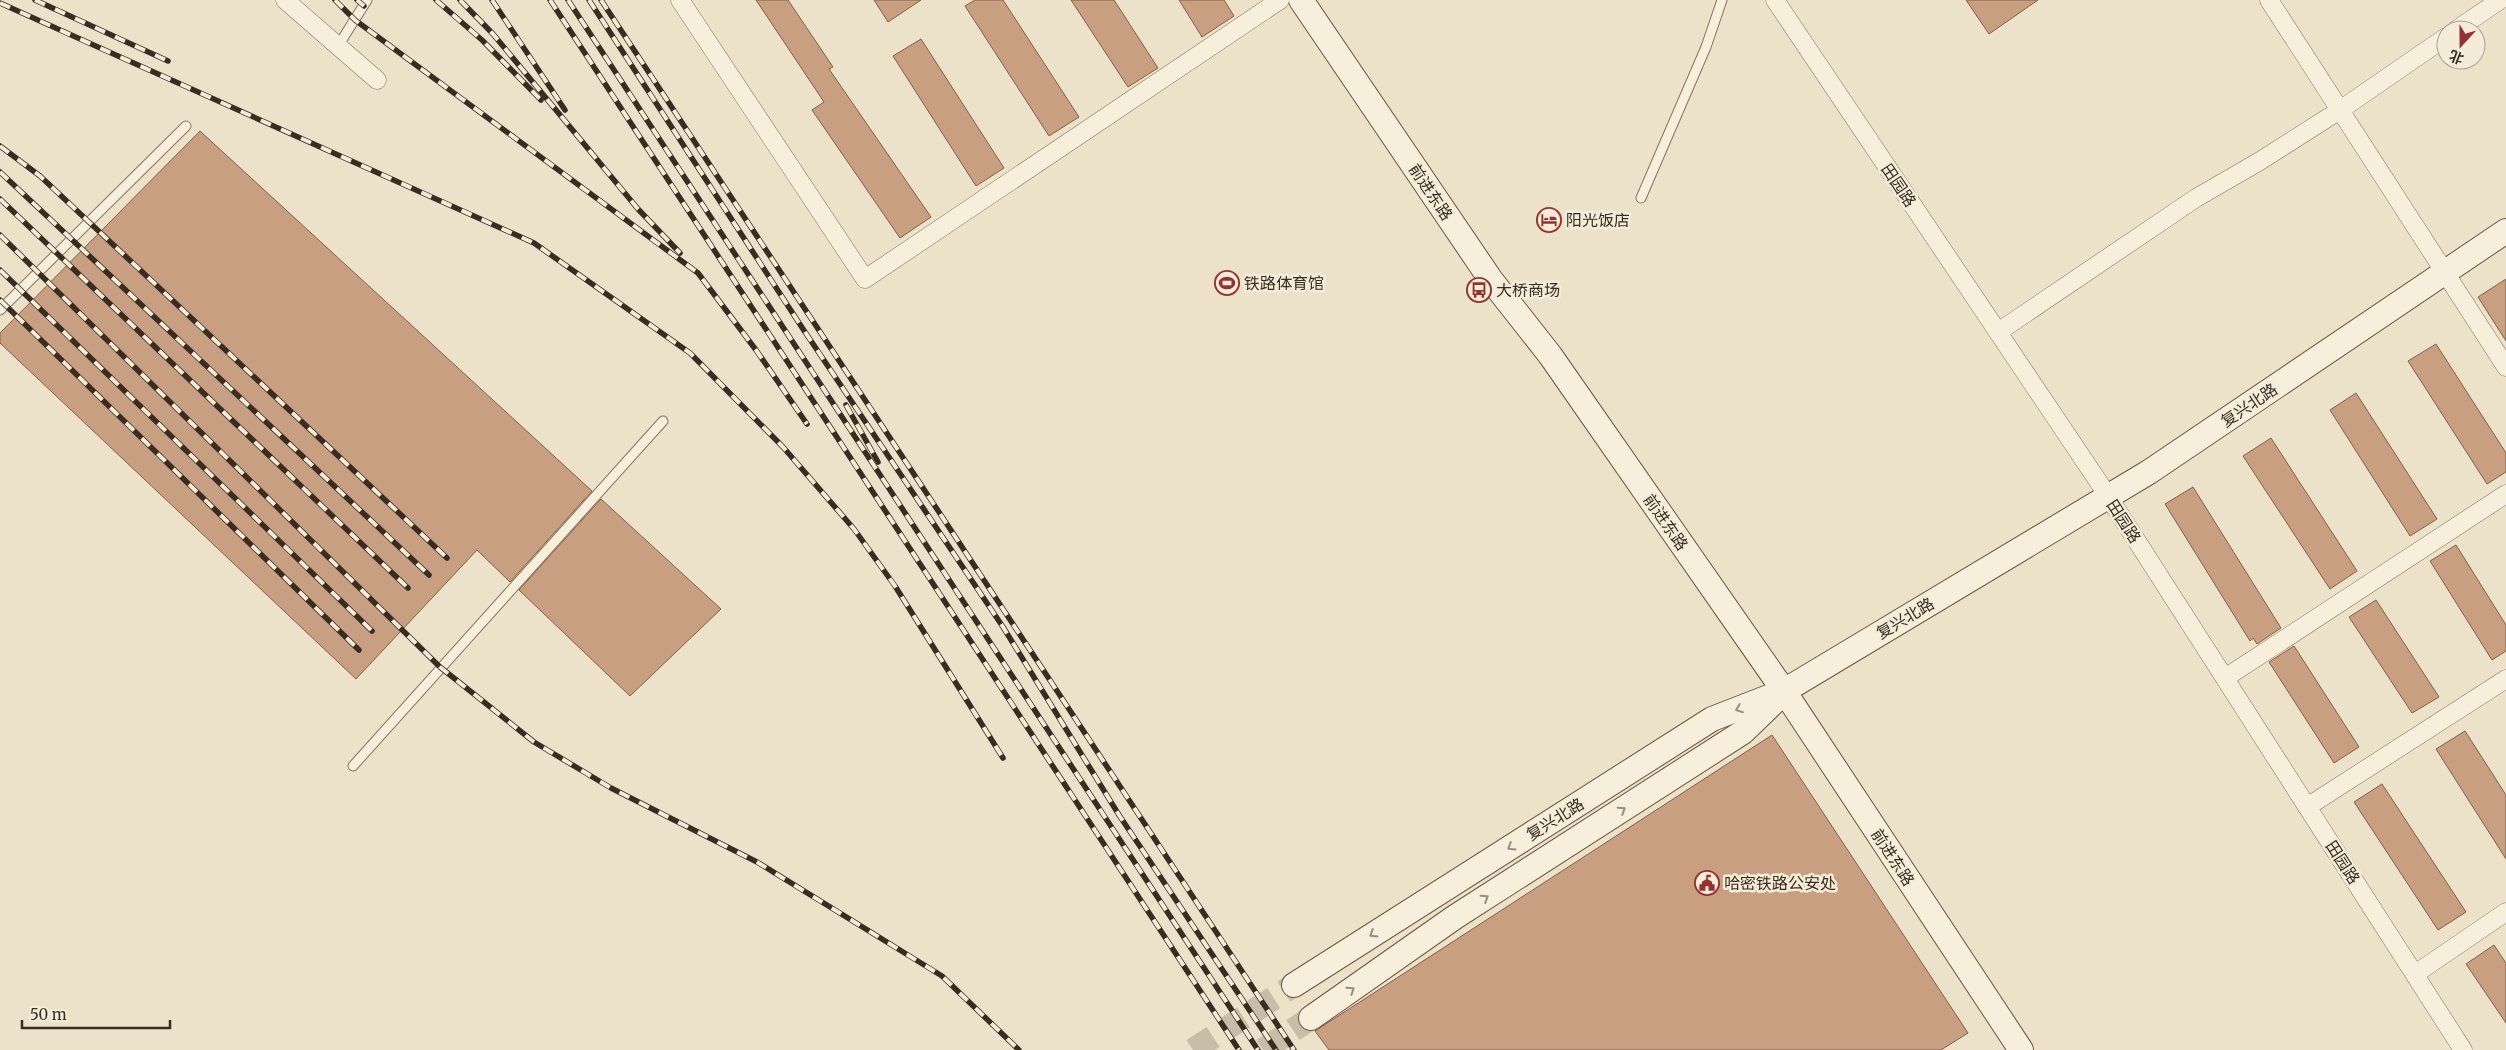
<svg xmlns="http://www.w3.org/2000/svg" width="2506" height="1050" font-family="Merriweather,'Noto Sans SC',serif">
	<style>
		.building { fill: #c89f81; stroke: #855f46 }
		.lines { fill: none; stroke-linecap: round; stroke-linejoin: round }
		.secondary-tunnel { stroke: #c8bea7; stroke-width: 24; stroke-dasharray: 24 12; stroke-linecap: butt }
		.lane-casing { stroke: #88755e; stroke-width: 11 }
		.street-casing { stroke: #88755e; stroke-width: 19 }
		.secondary-casing { stroke: #6a5641; stroke-width: 26 }
		.lane { stroke: #f7efdc; stroke-width: 9 }
		.street { stroke: #f7efdc; stroke-width: 18 }
		.secondary { stroke: #f7efdc; stroke-width: 24 }
		.rail-casing { stroke: #392d21; stroke-width: 5.5 }
		.rail { stroke: #f4ecd8; stroke-width: 4; stroke-dasharray: 11; stroke-linecap: butt }
		.oneway { stroke: #988e7e }
		.labels { text-anchor: middle; stroke-width: 5; stroke-linejoin: round; paint-order: stroke }
		.street-label { font-size: 16px; fill: #392d21; stroke: #f4ecd8 }
		.poi-label { font-size: 16px; fill: #392d21; stroke: #f4ecd8; text-anchor: start }
	</style>
	<rect width="100%" height="100%" fill="#ece2c9"/>
	<g class="building">
		<polygon points="756,0 788,0 833,67 829,69 931,217 900,238 812,110 824,102"/>
		<polygon points="874,0 921,0 888,22"/>
		<polygon points="975,0 1003,0 1079,117 1049,136 965,6"/>
		<polygon points="1071,0 1114,0 1158,68 1128,87"/>
		<polygon points="1179,0 1224,0 1234,16 1202,37"/>
		<polygon points="1966,0 2038,0 1989,34"/>
		<polygon points="921,39 1004,168 976,186 893,56"/>
		<polygon points="200,131 592,491 510,582 477,550 356,679 0,343 0,333"/>
		<polygon points="2506,279 2506,341 2478,297"/>
		<polygon points="2436,344 2506,453 2506,472 2487,484 2408,361"/>
		<polygon points="2356,393 2437,519 2410,536 2330,410"/>
		<polygon points="2271,438 2357,571 2330,589 2243,456"/>
		<polygon points="2193,487 2281,628 2257,644 2253,638 2250,641 2165,504"/>
		<polygon points="601,499 721,609 630,696 519,590"/>
		<polygon points="2456,545 2506,625 2506,651 2492,660 2430,561"/>
		<polygon points="2376,600 2439,697 2412,713 2349,617"/>
		<polygon points="2294,646 2359,747 2334,763 2269,662"/>
		<polygon points="2465,731 2506,795 2506,859 2436,749"/>
		<polygon points="1772,735 1968,1033 1941,1050 1329,1050 1315,1031"/>
		<polygon points="2382,784 2466,912 2438,930 2354,802"/>
		<polygon points="2494,945 2506,963 2506,1023 2466,964"/>
	</g>
	<g class="lines">
		<g class="secondary-tunnel">
			<polyline points="1193,1050 1294,985"/>
			<polyline points="1263,1050 1311,1018"/>
		</g>
		<defs>
			<g id="lane">
				<polyline points="338,46 367,0"/>
				<polyline points="1641,198 1706,47 1722,0"/>
				<polyline points="0,310 186,126"/>
				<polyline points="353,766 663,421"/>
			</g>
			<g id="street">
				<polyline points="285,0 377,80"/>
				<polyline points="680,0 865,279 1280,0"/>
				<polyline points="1775,0 2108,496 2463,1050"/>
				<polyline points="2269,0 2506,367"/>
				<polyline points="2456,30 2500,0"/>
				<polyline points="1998,332 2196,198 2260,161 2340,110 2446,37"/>
				<polyline points="2225,678 2506,494"/>
				<polyline points="2307,807 2506,679"/>
				<polyline points="2415,974 2506,912"/>
			</g>
			<g id="secondary">
				<polyline points="1301,0 1491,280 1550,355 1784,691 2021,1050"/>
				<polyline points="1294,985 1712,719 1784,691 2149,472 2506,231"/>
				<polyline points="1311,1018 1455,917 1743,732 1778,698"/>
			</g>
		</defs>
		<use href="#lane" class="lane-casing"/>
		<use href="#street" class="street-casing"/>
		<use href="#secondary" class="secondary-casing"/>
		<use href="#lane" class="lane"/>
		<use href="#street" class="street"/>
		<use href="#secondary" class="secondary"/>
		<defs>
			<g id="rail">
				<polyline points="35,0 168,61"/>
				<polyline points="335,0 355,20 698,273 756,350 807,424"/>
				<polyline points="357,0 364,6"/>
				<polyline points="436,0 482,40 541,100"/>
				<polyline points="460,0 493,34 638,209 680,253"/>
				<polyline points="492,0 565,110"/>
				<polyline points="550,0 1239,1050"/>
				<polyline points="568,0 1258,1050"/>
				<polyline points="589,0 803,329 1003,627 1119,815 1276,1050"/>
				<polyline points="601,0 1294,1050"/>
				<polyline points="0,3 534,243 690,353 783,447 854,529 895,586 1003,758"/>
				<polyline points="0,146 40,176 447,558"/>
				<polyline points="0,172 429,575"/>
				<polyline points="0,199 408,588"/>
				<polyline points="0,235 440,667 534,742 611,788 757,862 942,976 1019,1050"/>
				<polyline points="0,270 372,631"/>
				<polyline points="0,300 359,650"/>
				<polyline points="846,405 878,462"/>
			</g>
		</defs>
		<use href="#rail" class="rail-casing"/>
		<use href="#rail" class="rail"/>
	</g>
	<defs><path id="oneway-chevron" d="M-2-3.5L2.5 0L-2 3.5" fill="none" stroke-width="1.6" stroke-linecap="round" stroke-linejoin="round" transform="scale(1.25)"/></defs>
	<g class="oneway">
		<use href="#oneway-chevron" transform="translate(1739 709) rotate(159)"/>
		<use href="#oneway-chevron" transform="translate(1622 810) rotate(-33)"/>
		<use href="#oneway-chevron" transform="translate(1511 847) rotate(148)"/>
		<use href="#oneway-chevron" transform="translate(1485 898) rotate(-33)"/>
		<use href="#oneway-chevron" transform="translate(1373 934) rotate(148)"/>
		<use href="#oneway-chevron" transform="translate(1351 990) rotate(-35)"/>
	</g>
	<defs>
		<symbol id="hotel-ring" viewBox="-11 -11 22 22"><circle r="9.5" fill="#f4ecd8" stroke="#933232" stroke-width="1.5"/><path d="M-6-4.5h1.5V1H6V5H4.5V3h-9V5H-6ZM-4 0a1.8 1.8 0 1 1 3.6 0ZM.5 0V-2.5h3Q6-2.5 6 0Z" fill="#933232"/></symbol>
		<symbol id="stadium-ring" viewBox="-11 -11 22 22"><circle r="9.5" fill="#f4ecd8" stroke="#933232" stroke-width="1.5"/><path d="M0-5a6.5 5 0 1 0 0 10a6.5 5 0 1 0 0-10ZM-3.5-1.8h7v3.6h-7Z" fill="#933232"/></symbol>
		<symbol id="bus-ring" viewBox="-11 -11 22 22"><circle r="9.5" fill="#f4ecd8" stroke="#933232" stroke-width="1.5"/><path d="M-5-6H5V4H4V6H2V4H-2V6H-4V4H-5ZM-3.5-4V0h7V-4ZM-3.5 1.2v1.5H-2V1.2ZM2 1.2v1.5H3.5V1.2Z" fill="#933232"/></symbol>
		<symbol id="civic-ring" viewBox="-11 -11 22 22"><circle r="9.5" fill="#f4ecd8" stroke="#933232" stroke-width="1.5"/><path d="M-.6-6.5H3V-4.5H.6V-3L4-1V1h2V6H-6V1h2V-1L-.6-3ZM-1.2 2.5V6h2.4V2.5Z" fill="#933232"/></symbol>
	</defs>
	<g fill-rule="evenodd">
		<use href="#hotel-ring" x="1535" y="206" width="28" height="28"/>
		<use href="#stadium-ring" x="1213" y="269" width="28" height="28"/>
		<use href="#bus-ring" x="1465" y="276" width="28" height="28"/>
		<use href="#civic-ring" x="1693" y="869" width="28" height="28"/>
	</g>
	<g class="labels">
		<g class="street-label">
			<text transform="translate(1899 185) rotate(56)" y="6">田园路</text>
			<text transform="translate(1431 192) rotate(56)" y="6">前进东路</text>
			<text transform="translate(2249 405) rotate(-34)" y="6">复兴北路</text>
			<text transform="translate(2124 521) rotate(57)" y="6">田园路</text>
			<text transform="translate(1666 522) rotate(55)" y="6">前进东路</text>
			<text transform="translate(1905 618) rotate(-31)" y="6">复兴北路</text>
			<text transform="translate(1555 819) rotate(-32)" y="6">复兴北路</text>
			<text transform="translate(1893 857) rotate(57)" y="6">前进东路</text>
			<text transform="translate(2343 862) rotate(57)" y="6">田园路</text>
		</g>
		<g class="poi-label">
			<text x="1566" y="226">阳光饭店</text>
			<text x="1244" y="289">铁路体育馆</text>
			<text x="1496" y="296">大桥商场</text>
			<text x="1724" y="889">哈密铁路公安处</text>
		</g>
	</g>
	<g transform="translate(2461 45) rotate(201)"><circle r="24" fill="#f4ecd8" stroke="#a9a08f"/>
	<path d="M0-4L9 19L0 12L-9 19Z" fill="#933232"/>
	<text y="-8" font-size="14" font-weight="bold" text-anchor="middle" fill="#392d21">北</text>
	</g>
	<path d="M22 1020v8h148v-8" fill="none" stroke="#392d21" stroke-width="2.5"/>
	<text x="30" y="1020" font-size="15" fill="#392d21" stroke="#f4ecd8" stroke-width="4" paint-order="stroke">50 m</text>
</svg>
